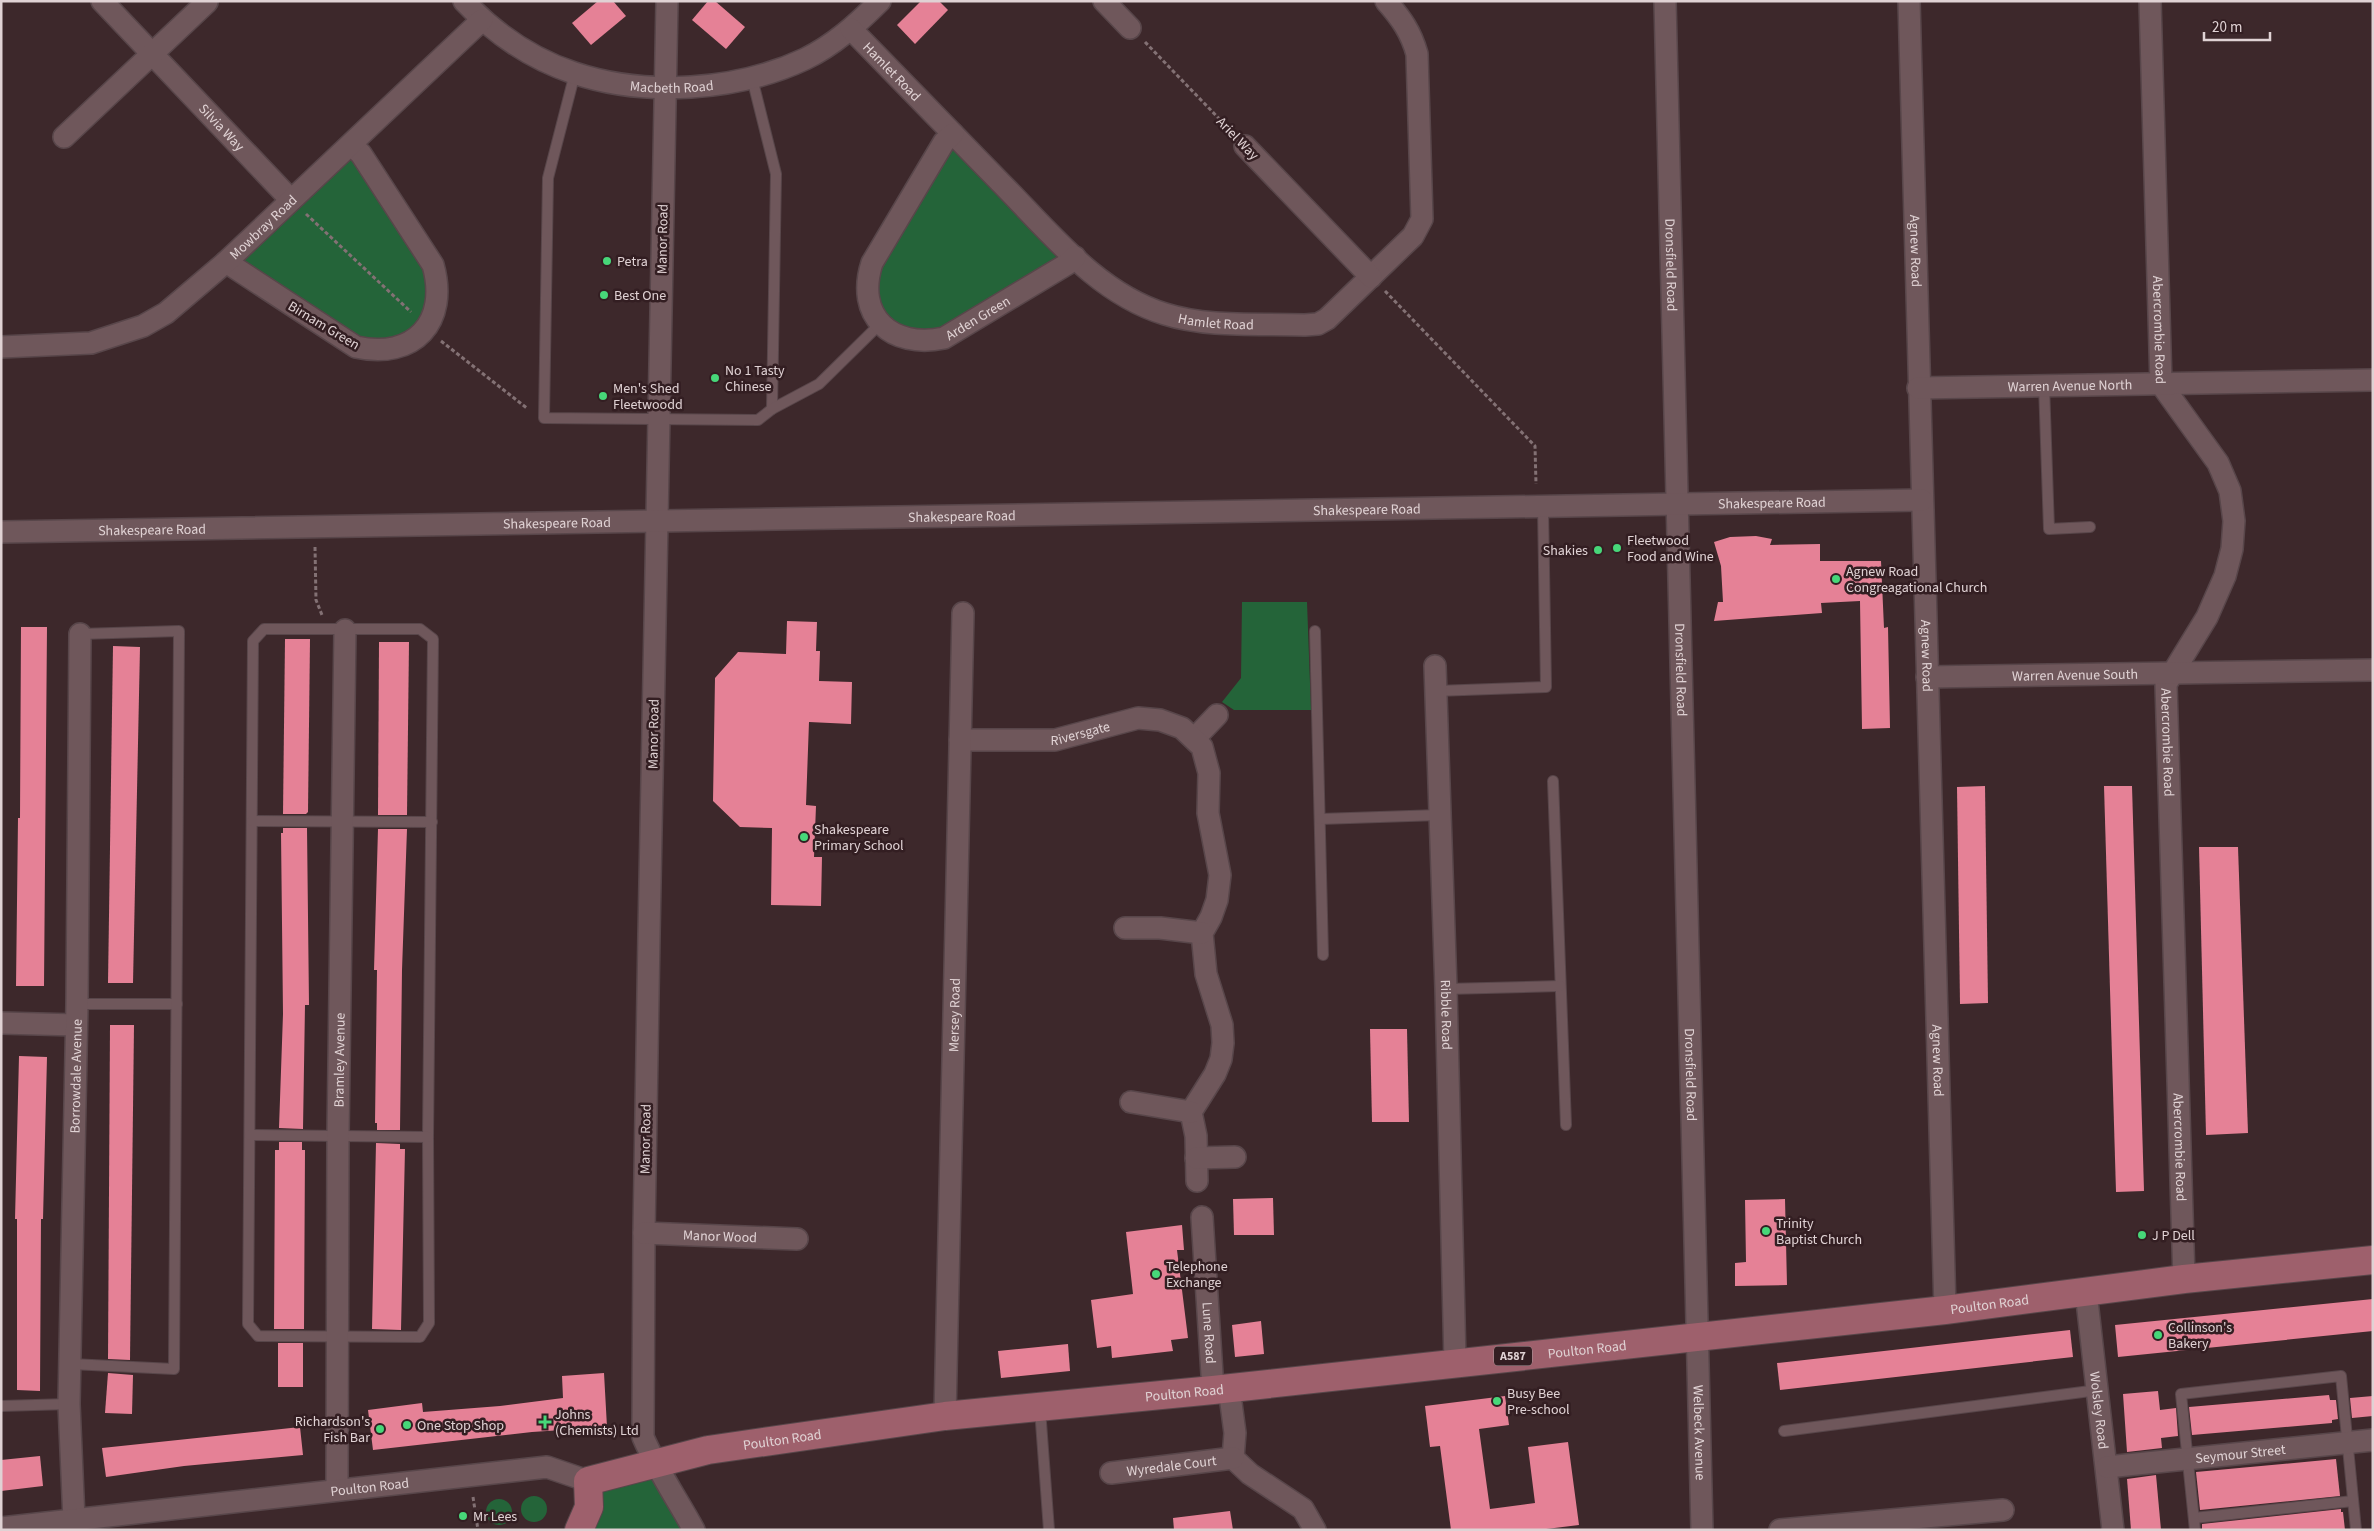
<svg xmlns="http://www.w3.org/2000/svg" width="2374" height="1531" font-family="'Source Sans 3',sans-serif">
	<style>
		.green { fill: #246439 }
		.building { fill: #e58196 }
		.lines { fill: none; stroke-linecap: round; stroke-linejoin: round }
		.lane-casing { stroke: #58464a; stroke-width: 12 }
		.street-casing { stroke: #58464a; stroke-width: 24 }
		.primary-casing { stroke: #58464a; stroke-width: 30 }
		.path { stroke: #837174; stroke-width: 3; stroke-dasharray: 4 2.5; stroke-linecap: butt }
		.lane { stroke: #6f575b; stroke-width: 10 }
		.street { stroke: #6f575b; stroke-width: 21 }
		.primary { stroke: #9e606c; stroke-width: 28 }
		.poi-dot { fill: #47d779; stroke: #331e22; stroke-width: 2 }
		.labels { text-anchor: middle; stroke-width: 5; stroke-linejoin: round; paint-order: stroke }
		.shield { fill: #331e22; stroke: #ac9c9f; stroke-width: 1 }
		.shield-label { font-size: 12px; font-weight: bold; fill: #e0d2d4 }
		.street-label { font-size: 14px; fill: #e0d2d4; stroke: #331e22 }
		.poi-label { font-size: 14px; fill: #e0d2d4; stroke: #331e22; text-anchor: start }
	</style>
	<rect width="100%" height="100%" fill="#3d282b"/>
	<g class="green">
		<polygon points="953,134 1075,257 928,341 874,315 867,288"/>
		<polygon points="352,145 433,265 426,328 372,351 234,269"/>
		<polygon points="1242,602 1307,602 1311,710 1234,710 1222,702 1241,678"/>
		<polygon points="655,1464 694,1530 579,1530 588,1481"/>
		<circle cx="534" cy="1509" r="13"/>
		<circle cx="499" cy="1512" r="13"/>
	</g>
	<g class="building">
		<polygon points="598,1 613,1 626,16 591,45 572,23"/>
		<polygon points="708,1 715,1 745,27 726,49 692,20"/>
		<polygon points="921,1 939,1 948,10 915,44 897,25"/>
		<polygon points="1756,536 1772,539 1770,545 1820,544 1820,561 1881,561 1884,628 1888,627 1890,728 1862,729 1860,601 1821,603 1822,613 1714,621 1718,602 1723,602 1721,566 1714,542 1730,537"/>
		<polygon points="787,621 817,622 816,651 820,651 819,681 852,682 851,724 809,722 806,805 816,806 814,857 822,857 821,906 771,905 772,828 740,827 713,801 715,678 738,652 786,654"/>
		<polygon points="21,627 47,627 44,986 16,986 18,818 20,818"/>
		<polygon points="285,639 310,639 308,812 306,814 283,814"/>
		<polygon points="379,642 409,642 407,815 378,815"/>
		<polygon points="113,646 140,647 133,983 108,983"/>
		<polygon points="1985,786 1988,1003 1960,1004 1957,787"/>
		<polygon points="2104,786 2132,786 2144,1191 2116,1192"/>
		<polygon points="283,828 307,828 309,1005 305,1005 303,1129 279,1128 283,1014 281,833 283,833"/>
		<polygon points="378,829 407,829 402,970 400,1130 377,1130 377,1123 375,1123 377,970 374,970"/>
		<polygon points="2199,847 2238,847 2248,1133 2206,1135"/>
		<polygon points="110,1025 134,1025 130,1360 108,1359"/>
		<polygon points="1370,1029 1407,1029 1409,1122 1372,1122"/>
		<polygon points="19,1056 47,1057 43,1219 41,1219 40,1391 17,1390 17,1219 15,1219"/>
		<polygon points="279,1142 302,1142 302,1150 305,1150 304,1329 274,1329 275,1150 279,1150"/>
		<polygon points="376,1143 400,1144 400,1149 405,1149 401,1330 372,1329"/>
		<polygon points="1273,1198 1274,1235 1234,1235 1233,1199"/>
		<polygon points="1785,1199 1787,1285 1735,1286 1735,1263 1746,1262 1745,1200"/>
		<polygon points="1182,1225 1184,1250 1177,1250 1188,1338 1171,1340 1173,1351 1112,1358 1111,1346 1097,1348 1091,1300 1133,1294 1126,1232"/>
		<polygon points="2373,1299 2373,1331 2118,1357 2115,1325"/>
		<polygon points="1261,1321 1264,1354 1235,1357 1232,1325"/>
		<polygon points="2070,1330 2073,1357 1780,1390 1777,1363"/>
		<rect x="278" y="1343" width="25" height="44"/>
		<polygon points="1068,1344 1070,1371 1001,1378 998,1351"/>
		<polygon points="108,1373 133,1375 132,1414 105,1413"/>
		<polygon points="604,1373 607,1427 532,1432 373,1450 368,1410 422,1403 423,1412 500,1406 563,1398 562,1376"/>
		<polygon points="2158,1391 2160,1410 2176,1408 2178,1436 2161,1438 2162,1448 2127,1452 2123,1394"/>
		<polygon points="2329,1395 2330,1400 2336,1400 2338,1419 2332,1420 2332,1423 2192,1435 2189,1407"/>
		<polygon points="1505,1396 1509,1425 1479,1429 1490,1509 1535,1503 1528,1447 1568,1442 1579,1525 1538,1530 1451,1530 1440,1446 1430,1447 1425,1406"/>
		<polygon points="2373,1396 2373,1416 2352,1418 2350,1398"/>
		<polygon points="300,1427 303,1455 184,1466 106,1477 102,1448"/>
		<polygon points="40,1456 43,1486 1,1491 1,1460"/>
		<polygon points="2336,1459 2340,1496 2200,1510 2196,1472"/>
		<polygon points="2156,1475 2161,1530 2131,1530 2127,1479"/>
		<polygon points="2341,1509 2341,1512 2343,1512 2345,1530 2202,1530 2202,1524"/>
		<polygon points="1230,1511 1233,1530 1174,1530 1173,1518"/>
	</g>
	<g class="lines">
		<defs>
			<g id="lane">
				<polyline points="575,73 548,178 544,418 758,420 772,409 776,174 752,78"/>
				<polyline points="2044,385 2049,529 2090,527"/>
				<polyline points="772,409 819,384 880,324"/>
				<polygon points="264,629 420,629 433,639 428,1137 429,1323 420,1337 258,1336 248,1324 253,641"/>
				<polyline points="1315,631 1323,955"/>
				<polyline points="1436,691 1546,687 1543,507"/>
				<polyline points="1553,781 1566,1125"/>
				<polyline points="1320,819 1439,815"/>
				<polyline points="252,821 432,822"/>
				<polyline points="1446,989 1560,986"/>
				<polyline points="77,1004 177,1004"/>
				<polyline points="250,1135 428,1137"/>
				<polyline points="71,1364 174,1369 179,631 80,634"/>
				<polyline points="1,1406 69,1404"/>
				<polyline points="1040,1409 1049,1530"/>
				<polyline points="1784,1431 2098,1390"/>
				<polyline points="2194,1518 2353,1501"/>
				<polyline points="2195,1530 2181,1394 2341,1376 2356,1530"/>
			</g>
			<g id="street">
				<path id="s1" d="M102,1l189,199"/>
				<path id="s2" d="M464,1c30,32 68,58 110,72 72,24 163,18 231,-14 29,-14 52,-35 75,-58"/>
				<path d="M667,1l-18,933 -5,299 -1,204c14,33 34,62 51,93"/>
				<polyline points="1104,1 1130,28"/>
				<path id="s3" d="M1665,1l37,1529"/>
				<path id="s4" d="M1909,1l36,1309"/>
				<path id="s5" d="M2150,1l11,383 57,79 12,28 4,30 -2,28 -7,27 -18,41 -41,67 18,595"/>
				<path id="s6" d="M851,29c49,51 99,101 148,152 49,49 97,112 166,133 44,14 95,9 140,11l13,-1 9,-5 86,-83 9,-17 -5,-165c-6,-22 -16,-36 -31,-53"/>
				<path id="s7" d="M953,134l-9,8 -72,121c-17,53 19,86 72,75l125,-75 6,-6"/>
				<polyline points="64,137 207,2"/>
				<polyline points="1245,146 1371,277"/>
				<path d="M226,262l130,85c58,13 93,-25 77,-82l-72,-111 -9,-9"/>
				<path id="s8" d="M1,347l90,-4 52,-17 23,-13 60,-51 256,-242"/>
				<path id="s9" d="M1918,388l455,-8"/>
				<path id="s10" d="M1,532l1921,-32"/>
				<path id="s11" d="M1435,666l11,323 9,373"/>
				<path id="s12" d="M1927,677l446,-7"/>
				<polyline points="1195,738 1217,715"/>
				<path id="s13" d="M960,740h95l83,-22 22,2 22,8 20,19 7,26 -1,40 12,62 -3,25 -6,17 -9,16 4,41 16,51 1,18 -2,16 -6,15 -24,38 5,24 1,45"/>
				<polyline points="1125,928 1160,928 1202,933"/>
				<polyline points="1,1023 76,1025"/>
				<polyline points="1131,1102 1191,1112"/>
				<polyline points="1196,1158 1235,1157"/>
				<path id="s14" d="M1202,1217l11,173"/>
				<path id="s15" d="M644,1233l153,6"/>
				<path id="s16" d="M2086,1292l27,238"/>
				<polyline points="1229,1388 1235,1433 1233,1458 1250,1474 1303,1509 1315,1530"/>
				<path id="s17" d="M945,1416l18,-803"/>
				<path id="s18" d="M2107,1467l266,-27"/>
				<path id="s19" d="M1111,1473l122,-15"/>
				<path id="s20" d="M337,1490l1,-354 7,-506"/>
				<path id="s21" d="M74,1520l-5,-116 8,-400 3,-370"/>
				<path id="s22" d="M1,1528l546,-61 41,14"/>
				<polyline points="1780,1530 2003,1510"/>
			</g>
			<g id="primary">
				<path id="s23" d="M579,1530l10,-23 -1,-26 120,-31 237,-34 268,-26 732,-80 239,-31 189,-19"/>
			</g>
		</defs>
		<use href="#lane" class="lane-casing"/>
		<use href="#street" class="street-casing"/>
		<use href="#primary" class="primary-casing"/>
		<g class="path">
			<polyline points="1145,42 1231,131"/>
			<polyline points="306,214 411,312"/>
			<polyline points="1385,291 1535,446 1536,484"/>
			<polyline points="441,341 528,409"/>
			<polyline points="315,547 316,600 322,615"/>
			<polyline points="473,1497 478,1530"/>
		</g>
		<use href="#lane" class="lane"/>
		<use href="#street" class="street"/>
		<use href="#primary" class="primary"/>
	</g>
	<g class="poi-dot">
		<circle cx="607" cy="261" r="5"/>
		<circle cx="604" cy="295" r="5"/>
		<circle cx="715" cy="378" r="5"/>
		<circle cx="603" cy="396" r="5"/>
		<circle cx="1617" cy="548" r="5"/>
		<circle cx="1598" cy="550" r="5"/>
		<circle cx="1836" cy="579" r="5"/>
		<circle cx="804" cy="837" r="5"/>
		<circle cx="1766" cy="1231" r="5"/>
		<circle cx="2142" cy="1235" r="5"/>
		<circle cx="1156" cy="1274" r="5"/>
		<circle cx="2158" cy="1335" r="5"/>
		<circle cx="1497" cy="1401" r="5"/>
		<path d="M542.5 1414.5h5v5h5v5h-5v5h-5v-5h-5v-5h5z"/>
		<circle cx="407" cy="1425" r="5"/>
		<circle cx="380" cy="1429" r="5"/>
		<circle cx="463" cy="1516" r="5"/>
	</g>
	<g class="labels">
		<rect class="shield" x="1494" y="1346.5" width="38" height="19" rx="4"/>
		<g class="shield-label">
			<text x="1513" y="1360">A587</text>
		</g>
		<g class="street-label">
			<text dy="5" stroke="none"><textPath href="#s6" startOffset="59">Hamlet Road</textPath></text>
			<text dy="5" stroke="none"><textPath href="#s2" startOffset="232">Macbeth Road</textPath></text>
			<text dy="5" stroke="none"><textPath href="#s1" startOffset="174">Silvia Way</textPath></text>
			<text transform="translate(1238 138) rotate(46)" y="5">Ariel Way</text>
			<text dy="5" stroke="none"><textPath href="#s8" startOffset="301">Mowbray Road</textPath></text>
			<text transform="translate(662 239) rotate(-89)" y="5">Manor Road</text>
			<text dy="5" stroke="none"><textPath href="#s4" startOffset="250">Agnew Road</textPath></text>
			<text dy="5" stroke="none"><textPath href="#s3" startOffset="264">Dronsfield Road</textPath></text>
			<text dy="5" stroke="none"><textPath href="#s7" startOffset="324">Arden Green</textPath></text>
			<text dy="5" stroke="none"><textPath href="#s6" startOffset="479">Hamlet Road</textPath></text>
			<text transform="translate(324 325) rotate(31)" y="5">Birnam Green</text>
			<text dy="5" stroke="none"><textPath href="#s5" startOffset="329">Abercrombie Road</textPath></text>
			<text dy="5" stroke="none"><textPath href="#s9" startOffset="152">Warren Avenue North</textPath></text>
			<text dy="5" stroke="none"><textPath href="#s10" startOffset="1771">Shakespeare Road</textPath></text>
			<text dy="5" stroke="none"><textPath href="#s10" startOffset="1366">Shakespeare Road</textPath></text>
			<text dy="5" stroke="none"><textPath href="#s10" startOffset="961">Shakespeare Road</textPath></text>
			<text dy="5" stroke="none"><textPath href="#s10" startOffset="556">Shakespeare Road</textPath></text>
			<text dy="5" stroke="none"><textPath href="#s10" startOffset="151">Shakespeare Road</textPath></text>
			<text dy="5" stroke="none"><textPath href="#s4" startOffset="655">Agnew Road</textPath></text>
			<text dy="5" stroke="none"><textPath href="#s3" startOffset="669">Dronsfield Road</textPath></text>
			<text dy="5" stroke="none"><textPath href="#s12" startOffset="148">Warren Avenue South</textPath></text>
			<text dy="5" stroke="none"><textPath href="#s13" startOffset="121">Riversgate</textPath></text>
			<text transform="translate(653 734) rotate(-89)" y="5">Manor Road</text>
			<text dy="5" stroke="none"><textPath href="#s5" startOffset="779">Abercrombie Road</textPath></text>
			<text dy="5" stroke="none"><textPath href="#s17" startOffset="401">Mersey Road</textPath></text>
			<text dy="5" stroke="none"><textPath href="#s11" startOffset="349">Ribble Road</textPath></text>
			<text dy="5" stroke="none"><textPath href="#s20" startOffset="430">Bramley Avenue</textPath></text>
			<text dy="5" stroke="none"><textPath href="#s4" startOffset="1060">Agnew Road</textPath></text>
			<text dy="5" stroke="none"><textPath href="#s3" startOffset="1074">Dronsfield Road</textPath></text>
			<text dy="5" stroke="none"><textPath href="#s21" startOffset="444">Borrowdale Avenue</textPath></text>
			<text transform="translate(645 1139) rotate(-89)" y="5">Manor Road</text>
			<text dy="5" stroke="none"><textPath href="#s5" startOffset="1184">Abercrombie Road</textPath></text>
			<text dy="5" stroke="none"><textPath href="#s15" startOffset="76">Manor Wood</textPath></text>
			<text dy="5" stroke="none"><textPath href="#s23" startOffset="1465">Poulton Road</textPath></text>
			<text dy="5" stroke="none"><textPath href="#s14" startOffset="116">Lune Road</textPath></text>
			<text dy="5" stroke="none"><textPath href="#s23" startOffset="1060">Poulton Road</textPath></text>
			<text dy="5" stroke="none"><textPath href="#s23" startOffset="655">Poulton Road</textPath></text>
			<text dy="5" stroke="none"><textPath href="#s16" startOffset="119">Wolsley Road</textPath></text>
			<text dy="5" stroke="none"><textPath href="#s3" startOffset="1432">Welbeck Avenue</textPath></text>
			<text dy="5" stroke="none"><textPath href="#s23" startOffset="250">Poulton Road</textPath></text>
			<text dy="5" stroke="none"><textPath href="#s18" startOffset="134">Seymour Street</textPath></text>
			<text dy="5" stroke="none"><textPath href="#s19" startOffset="61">Wyredale Court</textPath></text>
			<text dy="5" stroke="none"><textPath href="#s22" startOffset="371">Poulton Road</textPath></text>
		</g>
		<g class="poi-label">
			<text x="617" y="266">Petra</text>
			<text x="614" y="300">Best One</text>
			<text x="725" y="375">No 1 Tasty<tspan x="725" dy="16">Chinese</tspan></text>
			<text x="613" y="393">Men's Shed<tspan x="613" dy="16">Fleetwoodd</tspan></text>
			<text x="1627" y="545">Fleetwood<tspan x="1627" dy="16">Food and Wine</tspan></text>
			<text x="1588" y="555" text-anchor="end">Shakies</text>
			<text x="1846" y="576">Agnew Road<tspan x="1846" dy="16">Congreagational Church</tspan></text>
			<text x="814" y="834">Shakespeare<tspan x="814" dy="16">Primary School</tspan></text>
			<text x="1776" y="1228">Trinity<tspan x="1776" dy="16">Baptist Church</tspan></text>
			<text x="2152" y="1240">J P Dell</text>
			<text x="1166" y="1271">Telephone<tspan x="1166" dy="16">Exchange</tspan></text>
			<text x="2168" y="1332">Collinson's<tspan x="2168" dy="16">Bakery</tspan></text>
			<text x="1507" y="1398">Busy Bee<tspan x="1507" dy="16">Pre-school</tspan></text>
			<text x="555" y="1419">Johns<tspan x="555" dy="16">(Chemists) Ltd</tspan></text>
			<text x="370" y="1426" text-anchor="end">Richardson's<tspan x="370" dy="16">Fish Bar</tspan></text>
			<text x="417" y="1430">One Stop Shop</text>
			<text x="473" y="1521">Mr Lees</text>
		</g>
	</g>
	<rect width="2374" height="1531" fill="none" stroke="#e0d2d4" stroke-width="5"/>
	<path d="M2204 32v8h66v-8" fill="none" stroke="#e0d2d4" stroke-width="2.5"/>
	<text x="2212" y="32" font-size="15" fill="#e0d2d4" stroke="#331e22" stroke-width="4" paint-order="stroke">20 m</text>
</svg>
